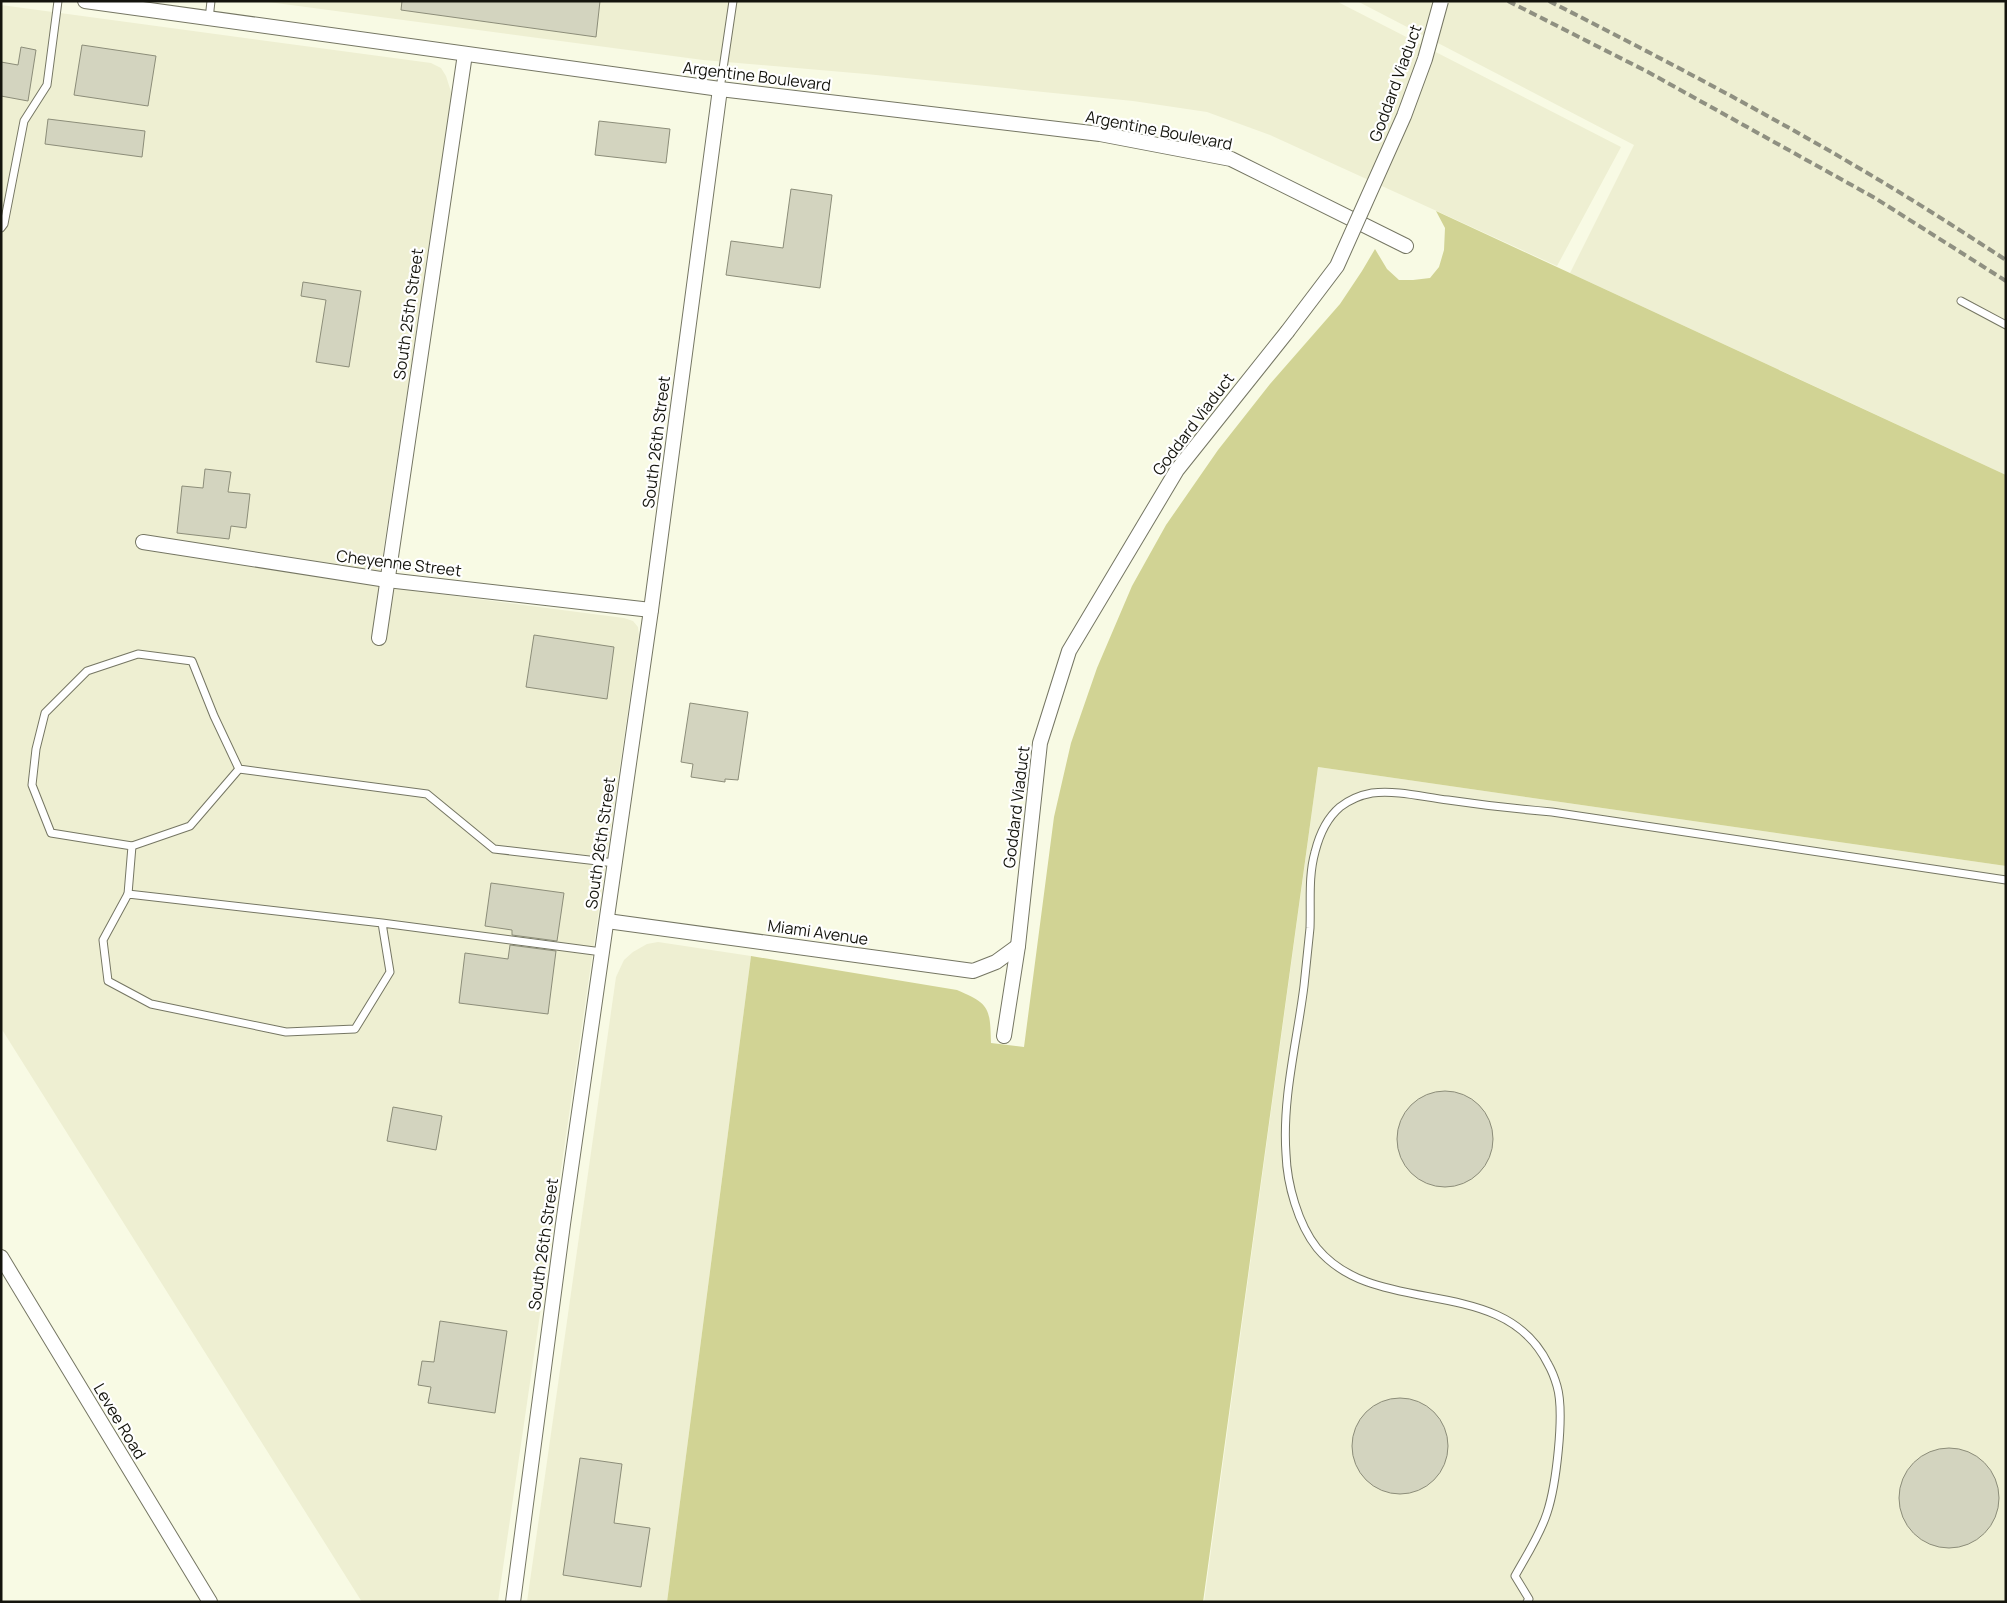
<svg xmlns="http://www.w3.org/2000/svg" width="2007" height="1603" font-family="Manrope,sans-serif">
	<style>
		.built { fill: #eeefd2 }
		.green { fill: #d1d394 }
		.building { fill: #d3d4bf; stroke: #8c8d79 }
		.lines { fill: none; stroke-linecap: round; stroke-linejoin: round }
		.service-casing { stroke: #757663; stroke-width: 9 }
		.minor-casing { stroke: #757663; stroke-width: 16 }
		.service { stroke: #fff; stroke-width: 7 }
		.minor { stroke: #fff; stroke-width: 14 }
		.rail { stroke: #8f9081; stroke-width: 4; stroke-dasharray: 8 4; stroke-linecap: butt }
		.minor-bridge-casing { stroke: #757663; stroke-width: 16; stroke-linecap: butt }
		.minor-bridge { stroke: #fff; stroke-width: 14 }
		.labels { text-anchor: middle; stroke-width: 4.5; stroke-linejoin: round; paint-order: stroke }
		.street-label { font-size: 16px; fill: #14140d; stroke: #fff }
	</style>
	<rect width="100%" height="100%" fill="#f8fae4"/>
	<g class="built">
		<polygon points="261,1 1336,1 1621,147 1557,266 1270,135 1207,112 1133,101 866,74 703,60"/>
		<polygon points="1357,1 2006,1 2006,475 1570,273 1634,145"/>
		<polygon points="1,5 431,63 441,68 446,76 452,95 378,586 624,618 633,621 638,627 639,635 498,1602 362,1602 1,1028"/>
		<polygon points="1318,767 2006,866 2006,1602 1204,1602"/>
		<polygon points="658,942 751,956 667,1602 527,1602 616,977 624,960 633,952 647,944"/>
	</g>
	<path class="green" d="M1436,211l570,264v391l-688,-99 -115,835h-536l84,-646 206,34c33,14 33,18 34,53l33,4 30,-230 17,-74 26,-75 35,-82 34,-61 52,-75 52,-66 70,-80 22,-33 13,-22 12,20 12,11h14l17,-2 9,-11 5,-17 1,-22z"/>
	<g class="building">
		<polygon points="402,1 600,1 596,37 401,10"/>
		<polygon points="82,45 156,56 148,106 74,95"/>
		<polygon points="21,47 36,50 28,101 1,96 1,62 18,65"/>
		<polygon points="48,119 145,131 142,157 45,144"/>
		<polygon points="599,121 670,129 666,163 595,155"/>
		<polygon points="791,189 832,195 820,288 726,275 731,241 783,248"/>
		<polygon points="303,282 361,291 349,367 316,362 326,300 301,296"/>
		<polygon points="205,469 231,472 228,492 250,494 246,528 231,526 229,539 177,533 182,486 203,488"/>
		<polygon points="534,635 614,647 607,699 526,687"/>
		<polygon points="690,703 748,712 738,780 725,779 725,782 691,777 693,764 681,762"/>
		<polygon points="491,883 564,893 557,941 512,935 512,930 485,926"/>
		<polygon points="510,945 556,951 548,1014 459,1003 465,953 508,959"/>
		<circle cx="1445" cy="1139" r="48"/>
		<polygon points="393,1107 442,1116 436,1150 387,1141"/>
		<polygon points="440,1321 507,1331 495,1413 428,1403 431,1387 418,1385 422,1361 434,1362"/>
		<circle cx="1400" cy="1446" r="48"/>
		<circle cx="1949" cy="1498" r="50"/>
		<polygon points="580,1458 622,1464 614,1523 650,1528 641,1587 563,1575"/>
	</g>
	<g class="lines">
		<defs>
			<g id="service">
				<polyline points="209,19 211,1"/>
				<polyline points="720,89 733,1"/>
				<polyline points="1,228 4,224 24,121 47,85 58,1"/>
				<polyline points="1961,301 2006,325"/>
				<polyline points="132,846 190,826 239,769"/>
				<polyline points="128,894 132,846 51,833 32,785 36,749 45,713 87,671 138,654 192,661 214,716 239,769 427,794 494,849 615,863"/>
				<polyline points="382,923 128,894 103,940 108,981 151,1004 286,1032 355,1029 390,972 382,923 602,952"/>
				<path d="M1527,1602l2,-3 -14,-23c11,-20 25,-41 32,-63 9,-27 18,-100 10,-127 -2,-7 -5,-15 -9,-22 -45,-92 -172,-44 -231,-116 -19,-24 -30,-64 -31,-94 -4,-56 11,-112 18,-168 2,-19 4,-39 6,-58 1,-25 -2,-51 5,-76 4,-16 12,-34 25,-45 9,-7 21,-12 32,-14 25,-3 51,4 76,7 34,5 69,9 104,12l454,68"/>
			</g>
			<g id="minor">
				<polyline points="85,1 720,89 1100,134 1231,159 1406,246"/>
				<polyline points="143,542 387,580 651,610"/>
				<polyline points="379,638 465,54"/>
				<polyline points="607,921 973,971 996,962 1018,946"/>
				<polyline points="1004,1036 1018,946 1040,743 1069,651 1177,470 1287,332"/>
				<polyline points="1,1257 210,1602"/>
				<polyline points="513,1602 563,1224 651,610 720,89"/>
			</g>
		</defs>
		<use href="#service" class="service-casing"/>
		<use href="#minor" class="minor-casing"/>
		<use href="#service" class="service"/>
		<use href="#minor" class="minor"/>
		<g class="rail">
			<polyline points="1508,1 1648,72 1875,198 2006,281"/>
			<path d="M1549,1c116,59 233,120 345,188 38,23 75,47 112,71"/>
		</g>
		<defs>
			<polyline id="minor-bridge" points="1287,332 1337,266 1404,116 1425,59 1441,1"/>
		</defs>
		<use href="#minor-bridge" class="minor-bridge-casing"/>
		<use href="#minor-bridge" class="minor-bridge"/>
	</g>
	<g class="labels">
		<g class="street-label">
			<text transform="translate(757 76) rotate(7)" y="6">Argentine Boulevard</text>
			<text transform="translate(1395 83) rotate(-70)" y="6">Goddard Viaduct</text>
			<text transform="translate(1159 130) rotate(11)" y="6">Argentine Boulevard</text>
			<text transform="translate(408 314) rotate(-82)" y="6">South 25th Street</text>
			<text transform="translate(1193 424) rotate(-53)" y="6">Goddard Viaduct</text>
			<text transform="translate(656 442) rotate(-83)" y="6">South 26th Street</text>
			<text transform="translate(399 563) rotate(7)" y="6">Cheyenne Street</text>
			<text transform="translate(1016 807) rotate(-83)" y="6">Goddard Viaduct</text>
			<text transform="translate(600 843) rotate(-82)" y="6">South 26th Street</text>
			<text transform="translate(818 932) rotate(8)" y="6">Miami Avenue</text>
			<text transform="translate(543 1244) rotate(-82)" y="6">South 26th Street</text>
			<text transform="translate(120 1421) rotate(59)" y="6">Levee Road</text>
		</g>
	</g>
	<rect width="2007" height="1603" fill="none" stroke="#14140d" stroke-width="5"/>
</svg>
